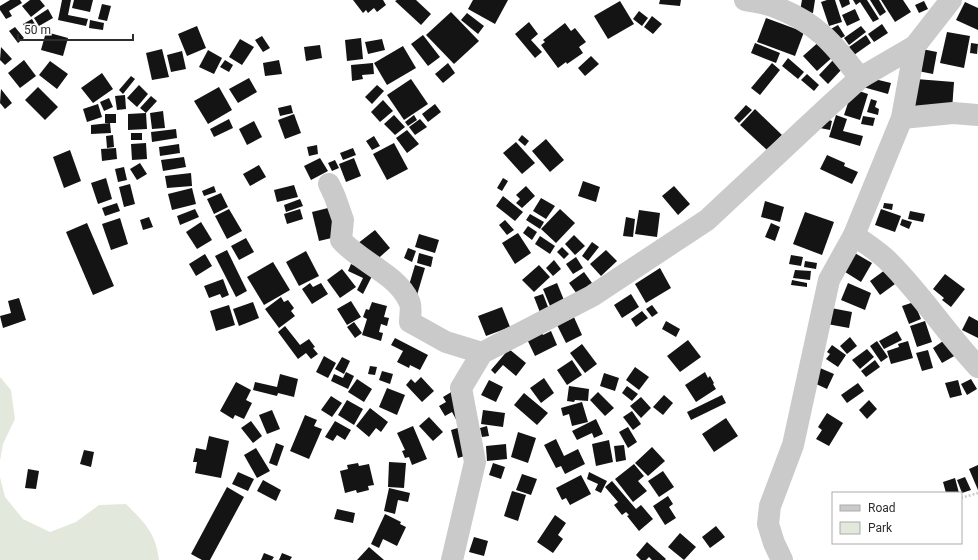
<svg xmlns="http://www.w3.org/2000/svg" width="978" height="560" font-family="Roboto,sans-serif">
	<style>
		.green { fill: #e2e9dc }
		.building { fill: #141414 }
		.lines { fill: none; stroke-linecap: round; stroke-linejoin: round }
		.path { stroke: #cacaca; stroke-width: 2.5; stroke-dasharray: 2 2; stroke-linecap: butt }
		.minor { stroke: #cacaca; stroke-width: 22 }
	</style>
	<rect width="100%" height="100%" fill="#fff"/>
	<g class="green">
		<polygon points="0,377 11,390 15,419 3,444 0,461"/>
		<path d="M0,477l5,20 18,22 27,13 26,-10 23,-17 27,-1c18,18 30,29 33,56h-159z"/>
	</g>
	<g class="building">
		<polygon points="10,0 20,0 22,3 9,11 12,16 6,19 0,10 0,6"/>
		<polygon points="30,0 40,0 45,6 31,17 22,6"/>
		<polygon points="62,0 71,0 68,15 88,19 86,26 58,20"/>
		<polygon points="74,0 93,0 90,12 72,8"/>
		<polygon points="353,0 383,0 386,5 377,12 374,8 368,13 366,10 363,13"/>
		<polygon points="397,0 416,0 431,14 421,25 395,1"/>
		<polygon points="473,0 508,0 495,24 468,9"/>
		<polygon points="660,0 681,0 680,6 659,4"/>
		<polygon points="802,0 815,0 813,13 800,11"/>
		<polygon points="827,0 835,0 842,22 829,26 821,2"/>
		<polygon points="839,0 849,0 850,4 842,8"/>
		<polygon points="853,0 867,0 879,19 873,22 860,2 856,5"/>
		<polygon points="870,0 879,0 886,12 880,16"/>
		<polygon points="881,0 903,0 911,12 895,22"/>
		<polygon points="620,1 634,24 608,39 594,16"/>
		<polygon points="924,1 928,9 919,13 915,5"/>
		<polygon points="965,2 978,8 978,30 956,20"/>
		<polygon points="102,4 111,6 107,21 98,19"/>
		<polygon points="48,9 53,18 39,26 34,18"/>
		<polygon points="855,9 860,20 847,26 842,15"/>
		<polygon points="639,11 648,18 642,26 633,19"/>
		<polygon points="451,12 479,41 454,64 426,35"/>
		<polygon points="467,13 484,26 478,34 461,20"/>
		<polygon points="652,16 662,24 653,34 644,27"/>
		<polygon points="766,18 804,32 795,56 757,42"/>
		<polygon points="32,19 36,26 27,30 23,24"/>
		<polygon points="90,20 104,23 103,30 89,28"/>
		<polygon points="529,22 538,34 531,40 542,52 535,58 515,34"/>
		<polygon points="565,23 571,31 575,28 586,42 579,47 583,53 567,64 566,62 558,68 541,45 545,42 543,40"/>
		<polygon points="882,24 888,33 874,42 868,34"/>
		<polygon points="838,25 845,36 836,41 829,30"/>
		<polygon points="197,26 206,48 187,56 178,34"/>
		<polygon points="861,26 866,32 849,45 844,38"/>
		<polygon points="15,27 24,38 18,43 9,31"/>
		<polygon points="46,32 68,38 63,56 41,50"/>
		<polygon points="947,32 970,36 964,68 940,63"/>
		<polygon points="423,35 440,57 428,66 411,44"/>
		<polygon points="866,35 871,43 854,55 849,47"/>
		<polygon points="262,36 270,48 263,52 255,40"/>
		<polygon points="361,38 363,59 347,61 345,40"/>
		<polygon points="240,39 254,47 242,65 229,57"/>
		<polygon points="382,39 385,50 368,54 365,42"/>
		<polygon points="821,40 835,55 817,71 803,56"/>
		<polygon points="755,43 780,53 776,63 751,53"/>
		<polygon points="971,43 978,44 977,54 970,53"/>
		<polygon points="320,45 322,58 306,61 304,47"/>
		<polygon points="403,46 416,68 387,85 374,63"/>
		<polygon points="1,47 12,59 5,65 0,60"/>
		<polygon points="162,49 169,77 152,80 146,53"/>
		<polygon points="922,49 937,52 933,74 918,71"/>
		<polygon points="208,50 222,58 214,74 199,67"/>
		<polygon points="182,51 186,69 171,72 167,55"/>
		<polygon points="591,56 599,64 585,76 578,68"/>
		<polygon points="788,58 804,72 798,79 782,66"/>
		<polygon points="834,59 843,68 828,84 819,75"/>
		<polygon points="24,60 36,76 20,88 8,73"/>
		<polygon points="225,60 233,65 229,72 220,67"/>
		<polygon points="279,60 282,74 265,76 263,63"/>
		<polygon points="50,61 68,74 57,89 39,75"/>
		<polygon points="373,63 374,74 362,75 363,79 352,81 351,65"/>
		<polygon points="448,63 455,73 443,83 435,74"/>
		<polygon points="772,63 780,70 760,95 751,88"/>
		<polygon points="102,73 113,89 93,103 81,88"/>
		<polygon points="807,74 819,85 814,91 801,80"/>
		<polygon points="131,76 135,79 123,94 119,90"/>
		<polygon points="866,77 891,83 888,94 863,87"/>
		<polygon points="249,78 257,92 238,103 229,89"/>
		<polygon points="411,79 428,104 404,120 387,95"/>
		<polygon points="916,79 954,82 952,110 914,107"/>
		<polygon points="139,85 148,94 137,107 127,98"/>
		<polygon points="377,85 384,91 372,104 365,97"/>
		<polygon points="38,87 58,107 45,120 25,100"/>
		<polygon points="219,87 232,110 208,124 194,101"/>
		<polygon points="1,89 12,103 5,109 0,103"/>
		<polygon points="856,90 868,94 860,120 844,115 848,103"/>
		<polygon points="125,95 126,109 117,110 115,96"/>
		<polygon points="151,96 157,101 146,113 140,108"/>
		<polygon points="109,98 113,107 104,111 100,102"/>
		<polygon points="871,99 877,101 875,107 879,109 878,115 867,112"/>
		<polygon points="383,100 393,111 380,122 371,112"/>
		<polygon points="98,104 102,117 87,122 83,109"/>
		<polygon points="435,104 441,112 428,122 422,114"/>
		<polygon points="291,105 293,113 280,116 278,108"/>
		<polygon points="746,105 752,110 739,123 734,118"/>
		<polygon points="755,109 782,135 767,150 740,125"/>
		<polygon points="163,111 165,128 152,129 150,113"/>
		<polygon points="146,113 147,129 128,130 128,114"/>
		<rect x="105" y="114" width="11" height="9"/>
		<polygon points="294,114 301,133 285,139 278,120"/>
		<polygon points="394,115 405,127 395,135 384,124"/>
		<polygon points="414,115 417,120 408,126 405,122"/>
		<polygon points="836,115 847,119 843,131 863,136 860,146 829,137"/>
		<polygon points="863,116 875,118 873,126 861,124"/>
		<polygon points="823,118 832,121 830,130 820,128"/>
		<polygon points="229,119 233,128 214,137 210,129"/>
		<polygon points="420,119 427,127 415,135 409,127"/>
		<polygon points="254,121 262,137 247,145 239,129"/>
		<polygon points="110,123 111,133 91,134 91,125"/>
		<polygon points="176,129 177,138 152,142 151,132"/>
		<polygon points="407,130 419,144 407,153 396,138"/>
		<rect x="131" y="133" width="11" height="7"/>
		<polygon points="113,135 114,147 107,148 106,136"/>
		<polygon points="522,135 529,141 525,146 518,140"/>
		<polygon points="374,136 380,146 372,150 366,141"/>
		<polygon points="546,139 564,160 550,172 532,151"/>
		<polygon points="516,142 535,163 522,174 503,153"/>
		<polygon points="146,143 147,159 132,160 131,144"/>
		<polygon points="394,143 408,169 387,180 373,154"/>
		<polygon points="179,144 180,153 160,156 159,147"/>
		<polygon points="317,145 318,154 309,156 307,147"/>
		<polygon points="116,148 117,159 102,161 101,149"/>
		<polygon points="353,148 356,155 343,160 340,153"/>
		<polygon points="70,150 81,181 64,188 53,157"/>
		<polygon points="827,155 845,163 844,166 858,172 852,184 820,169"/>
		<polygon points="184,157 186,167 163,171 161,160"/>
		<polygon points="320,158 328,171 311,180 304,166"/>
		<polygon points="354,158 361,176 346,182 339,164"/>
		<polygon points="335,160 339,168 332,171 328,163"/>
		<polygon points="140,163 147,174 137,180 130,169"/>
		<polygon points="259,165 266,177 250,186 243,174"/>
		<polygon points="124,167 127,180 118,182 115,169"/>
		<polygon points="191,173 192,186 167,188 165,176"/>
		<polygon points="106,178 112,199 98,204 91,183"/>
		<polygon points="503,178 508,181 502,191 497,188"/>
		<polygon points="583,181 600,187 596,202 578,196"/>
		<polygon points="130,184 135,204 124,207 119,187"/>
		<polygon points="294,185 298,197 277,202 274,190"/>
		<polygon points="214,186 216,192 204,196 202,191"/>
		<polygon points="526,186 535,196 522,208 516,203 520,199 516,195"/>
		<polygon points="674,186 690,204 678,215 662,196"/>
		<polygon points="192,188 196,204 172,210 168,194"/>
		<polygon points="221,193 228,207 214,214 207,199"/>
		<polygon points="503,196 523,212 515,221 496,206"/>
		<polygon points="541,198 555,206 546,219 533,211"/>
		<polygon points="300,199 303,206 286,212 284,205"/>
		<polygon points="765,201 784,207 780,222 761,217"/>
		<polygon points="117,203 120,211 105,216 102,208"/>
		<polygon points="884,203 893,204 892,210 883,208"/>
		<polygon points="332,207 340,236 319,241 312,212"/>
		<polygon points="195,209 199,217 180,225 177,216"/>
		<polygon points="229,209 242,231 227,239 215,216"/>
		<polygon points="300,209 303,219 287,224 284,214"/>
		<polygon points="560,209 575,223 556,243 541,229"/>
		<polygon points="881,209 901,216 895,232 875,225"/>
		<polygon points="639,210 660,213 657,237 635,234"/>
		<polygon points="910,211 925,214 923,222 908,219"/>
		<polygon points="805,212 834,222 822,255 793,244"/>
		<polygon points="530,214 544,222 540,229 526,220"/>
		<polygon points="149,217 153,227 143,230 140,220"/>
		<polygon points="626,217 635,219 633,237 623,236"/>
		<polygon points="120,218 128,244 111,250 102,224"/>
		<polygon points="902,219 912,222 909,229 900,225"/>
		<polygon points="505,220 514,230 507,235 499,225"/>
		<polygon points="201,222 212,240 197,249 186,232"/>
		<polygon points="87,223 114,286 93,295 66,232"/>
		<polygon points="771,223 780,227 775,241 765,237"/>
		<polygon points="528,226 537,232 532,240 523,233"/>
		<polygon points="375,230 390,248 373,263 357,244"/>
		<polygon points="518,233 531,253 515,264 502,243"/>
		<polygon points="419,234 439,240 435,253 415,247"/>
		<polygon points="574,235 585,246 575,255 565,244"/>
		<polygon points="540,236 555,246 550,254 535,244"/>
		<polygon points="246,238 254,252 239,260 231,246"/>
		<polygon points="592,242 599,247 588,261 582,256"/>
		<polygon points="562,247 569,254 564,259 557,252"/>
		<polygon points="408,248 416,251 412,262 404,258"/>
		<polygon points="227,250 247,291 236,297 215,256"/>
		<polygon points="606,250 617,261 601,276 590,264"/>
		<polygon points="306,251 319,276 299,286 286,262"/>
		<polygon points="853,252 872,263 861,282 842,270"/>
		<polygon points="419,253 433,257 431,267 417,263"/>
		<polygon points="205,254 212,266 196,276 189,264"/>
		<polygon points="791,255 803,257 801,266 789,264"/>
		<polygon points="576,257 583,268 573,274 566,264"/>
		<polygon points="554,260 561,269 553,276 546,268"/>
		<polygon points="805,261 817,263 816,269 804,267"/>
		<polygon points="273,262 290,290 264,305 247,277"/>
		<polygon points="351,264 373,274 363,294 357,290 363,278 348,271"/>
		<polygon points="415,265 425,268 417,295 407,292"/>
		<polygon points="539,265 550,277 534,292 522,280"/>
		<polygon points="660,268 671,288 646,303 635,284"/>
		<polygon points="342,269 356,287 340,298 327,280"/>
		<polygon points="795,270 811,271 810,280 793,278"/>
		<polygon points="885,270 895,284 880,295 870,281"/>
		<polygon points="584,272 592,283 577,294 569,283"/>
		<polygon points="945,274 965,289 951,307 942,300 944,298 933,289"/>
		<polygon points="223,279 229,295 222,298 220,294 209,298 204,286"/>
		<polygon points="792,280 807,283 807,287 791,285"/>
		<polygon points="310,283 313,287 321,283 328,294 312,304 302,289"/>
		<polygon points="557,283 566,305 552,311 543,289"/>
		<polygon points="848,283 871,293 865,310 841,300"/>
		<polygon points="543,294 550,312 541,315 534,297"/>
		<polygon points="631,294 639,307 622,318 614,305"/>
		<polygon points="281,297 284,302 288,300 294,308 291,311 295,316 279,328 265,309"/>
		<polygon points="19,298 26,320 3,328 0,316 11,313 8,301"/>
		<polygon points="351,301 361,317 347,325 337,309"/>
		<polygon points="253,302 259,318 239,326 233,309"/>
		<polygon points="372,302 387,306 384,317 389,318 387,326 381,324 379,332 383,333 381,341 362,335 367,319 363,317 366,309 369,310"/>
		<polygon points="914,302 921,319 909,324 902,306"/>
		<polygon points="229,305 235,325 216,331 210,311"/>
		<polygon points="652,305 658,313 652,317 646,309"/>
		<polygon points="502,307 510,327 486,336 478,316"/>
		<polygon points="831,308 852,312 849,328 827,324"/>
		<polygon points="642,311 648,318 636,327 631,319"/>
		<polygon points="573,315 582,335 566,343 556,323"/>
		<polygon points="969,316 978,321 978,338 962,330"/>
		<polygon points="666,321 680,329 676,337 662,329"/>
		<polygon points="925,321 932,342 917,347 910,326"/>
		<polygon points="354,322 362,333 355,338 347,327"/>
		<polygon points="285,326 300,345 309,339 315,347 313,348 318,354 311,359 306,353 298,359 278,332"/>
		<polygon points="539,328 543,335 551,331 557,345 535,356 525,335"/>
		<polygon points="897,331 902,340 884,349 879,341"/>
		<polygon points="850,337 857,346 847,354 840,346"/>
		<polygon points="395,338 428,355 420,370 410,365 409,368 397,362 403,351 391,345"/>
		<polygon points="946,339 956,355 942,363 933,348"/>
		<polygon points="688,340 701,357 680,372 667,356"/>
		<polygon points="877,341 888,357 881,362 870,346"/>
		<polygon points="908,341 913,358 891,364 887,351 899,347 898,344"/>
		<polygon points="582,344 597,364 585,373 570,353"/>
		<polygon points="832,345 846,355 838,367 826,359 830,354 827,352"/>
		<polygon points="509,349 526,363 516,376 503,365 495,374 491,370"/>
		<polygon points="867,349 874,357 860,369 852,360"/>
		<polygon points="928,350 933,368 922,371 916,353"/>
		<polygon points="324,356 336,363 328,378 316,372"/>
		<polygon points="342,357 350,361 344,374 335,369"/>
		<polygon points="572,360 582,375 567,385 557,370"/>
		<polygon points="875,360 880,367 866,377 861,371"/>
		<polygon points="370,366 377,367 375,375 368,374"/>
		<polygon points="635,367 649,377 639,390 626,380"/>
		<polygon points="820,368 834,374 827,389 814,383"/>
		<polygon points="382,371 393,374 390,384 379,380"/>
		<polygon points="346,372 354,376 348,389 331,381 334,374 343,378"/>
		<polygon points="705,372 708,378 710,376 714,383 713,384 716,389 696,402 685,385"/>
		<polygon points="604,373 619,378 615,391 600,386"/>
		<polygon points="280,374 298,379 294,397 278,393 277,396 253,390 255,382 277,387"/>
		<polygon points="421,377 434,391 422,402 406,385 411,379 415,383"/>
		<polygon points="544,378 554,393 541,403 530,388"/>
		<polygon points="357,379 372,389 364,402 348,392"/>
		<polygon points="971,379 977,389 967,395 961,384"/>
		<polygon points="489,380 503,387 496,402 481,395"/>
		<polygon points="958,380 962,395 950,398 945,383"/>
		<polygon points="236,382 251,390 246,400 252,403 244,419 235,415 233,419 220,411"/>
		<polygon points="858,383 864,391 847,403 841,395"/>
		<polygon points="569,386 589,389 588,401 575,400 574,402 567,401"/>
		<polygon points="627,386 638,394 632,401 622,393"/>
		<polygon points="387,388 405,395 397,415 379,407"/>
		<polygon points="453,391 458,423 452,412 445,416 439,406 446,402 443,397"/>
		<polygon points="598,392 614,408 605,416 590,400"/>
		<polygon points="524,393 548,413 537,425 514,405"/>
		<polygon points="664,395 673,403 663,415 653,407"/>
		<polygon points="722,395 726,403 691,420 687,412"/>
		<polygon points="331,396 342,403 332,417 321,410"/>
		<polygon points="641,397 651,408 641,418 630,406"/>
		<polygon points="347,400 363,409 354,425 338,415"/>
		<polygon points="869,400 877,409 867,419 859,410"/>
		<polygon points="582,402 588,422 572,426 569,414 563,416 561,408"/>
		<polygon points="370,408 388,422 381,432 376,428 369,437 356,426"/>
		<polygon points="272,410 280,429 267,434 259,415"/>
		<polygon points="483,410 505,413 503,427 481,424"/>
		<polygon points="632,411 641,424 633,430 623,417"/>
		<polygon points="827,413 843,423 829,446 816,439 822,430 818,427"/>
		<polygon points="305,415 317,420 314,426 322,429 309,459 290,451"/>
		<polygon points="429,417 443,432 433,441 419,426"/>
		<polygon points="726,418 738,436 714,452 702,434"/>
		<polygon points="596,419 603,434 594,438 592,433 577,440 572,431"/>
		<polygon points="251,421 262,436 253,443 241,428"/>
		<polygon points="335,421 351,430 345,440 337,435 333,441 325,437"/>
		<polygon points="413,426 427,459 412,465 409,457 405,458 402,451 405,450 397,433"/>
		<polygon points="487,426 489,436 482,437 480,428"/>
		<polygon points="461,427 468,455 458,458 451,430"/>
		<polygon points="628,427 637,442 628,448 619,432"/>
		<polygon points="518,432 536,438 528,463 511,457"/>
		<polygon points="209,436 229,441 221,478 195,473 197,462 193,462 196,448 206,450"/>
		<polygon points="556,439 564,456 578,449 585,464 565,474 561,466 556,468 544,445"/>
		<polygon points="609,440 613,462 596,466 592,444"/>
		<polygon points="276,443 284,446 277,466 269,463"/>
		<polygon points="506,444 507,459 487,461 486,446"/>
		<polygon points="624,445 626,460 616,462 614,446"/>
		<polygon points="652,447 665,461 648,476 635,463"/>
		<polygon points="256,448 270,471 257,478 244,455"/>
		<polygon points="84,450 94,452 91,467 80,464"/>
		<polygon points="389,462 406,463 404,488 388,487"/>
		<polygon points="358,463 359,466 369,464 374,485 368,486 369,490 357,493 356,490 345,493 340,471 348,469 347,465"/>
		<polygon points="493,463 505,467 501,479 489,475"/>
		<polygon points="634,464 644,476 638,481 647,491 633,502 615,479"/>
		<polygon points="978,465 978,490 969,469"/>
		<polygon points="28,469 39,471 36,489 25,488"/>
		<polygon points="663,471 674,487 659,497 648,481"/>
		<polygon points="238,472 254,479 248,491 232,484"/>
		<polygon points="589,472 607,481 601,493 595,490 598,484 587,479"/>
		<polygon points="522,474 537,479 531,495 516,490"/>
		<polygon points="581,475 591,494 570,505 566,498 562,500 556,488"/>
		<polygon points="965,477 971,490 962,493 957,480"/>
		<polygon points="955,478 959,493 946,493 943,482"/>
		<polygon points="263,480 281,490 276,501 257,491"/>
		<polygon points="612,481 636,509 641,505 653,519 639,531 627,516 629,515 626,512 622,515 614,505 618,502 605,487"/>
		<polygon points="227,487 244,497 210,560 202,560 191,554"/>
		<polygon points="389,488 410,493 408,502 398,500 395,514 384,511"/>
		<polygon points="512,491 526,495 518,521 504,516"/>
		<polygon points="668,496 673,504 669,507 676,518 665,525 653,506"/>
		<polygon points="337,509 355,513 353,523 334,519"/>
		<polygon points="385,514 401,522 400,524 406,527 397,546 383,539 379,548 371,544"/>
		<polygon points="555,515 566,523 558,535 563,539 553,553 537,542"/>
		<polygon points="716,526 725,537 710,548 702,537"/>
		<polygon points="680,533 696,547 684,560 668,547"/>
		<polygon points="474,537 488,541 484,556 469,552"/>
		<polygon points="647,542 666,559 665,560 652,560 649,557 646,560 641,560 636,555"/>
		<polygon points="369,547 384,560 357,560"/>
		<polygon points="264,553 274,557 272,560 261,560"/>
		<polygon points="282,553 292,557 290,560 279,560"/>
	</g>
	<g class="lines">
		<polyline class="path" points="961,498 978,493"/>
		<g class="minor">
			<path d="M745,0c10,2 21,3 30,7 40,14 60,38 85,71"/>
			<polyline points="902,118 953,113 978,115"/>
			<path d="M329,184l6,13 8,23 -2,20c20,23 55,33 68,61 3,5 1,15 1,21l36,20 36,11"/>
			<path d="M854,235c12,9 26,17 36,28 32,32 57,71 88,104"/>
			<polyline points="452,560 475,462 461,388 482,353 592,296 707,220 828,107 860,78 915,46"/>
			<polyline points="782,560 774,543 768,524 770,506 793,445 829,280 854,235 902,118 915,46 951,0"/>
		</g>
	</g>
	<rect x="832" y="492" width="130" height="52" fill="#ffffff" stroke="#ababab"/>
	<rect x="840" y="505" width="20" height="6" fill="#cacaca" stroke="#ababab"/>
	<text x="868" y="512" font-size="12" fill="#2d2d2d">Road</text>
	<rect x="840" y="522" width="20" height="12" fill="#e2e9dc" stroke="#ababab"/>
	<text x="868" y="532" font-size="12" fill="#2d2d2d">Park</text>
	<path d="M18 34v6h115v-6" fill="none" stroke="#2d2d2d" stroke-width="2"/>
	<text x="24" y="34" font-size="12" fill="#2d2d2d" stroke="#ffffff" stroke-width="3" paint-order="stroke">50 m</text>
</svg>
